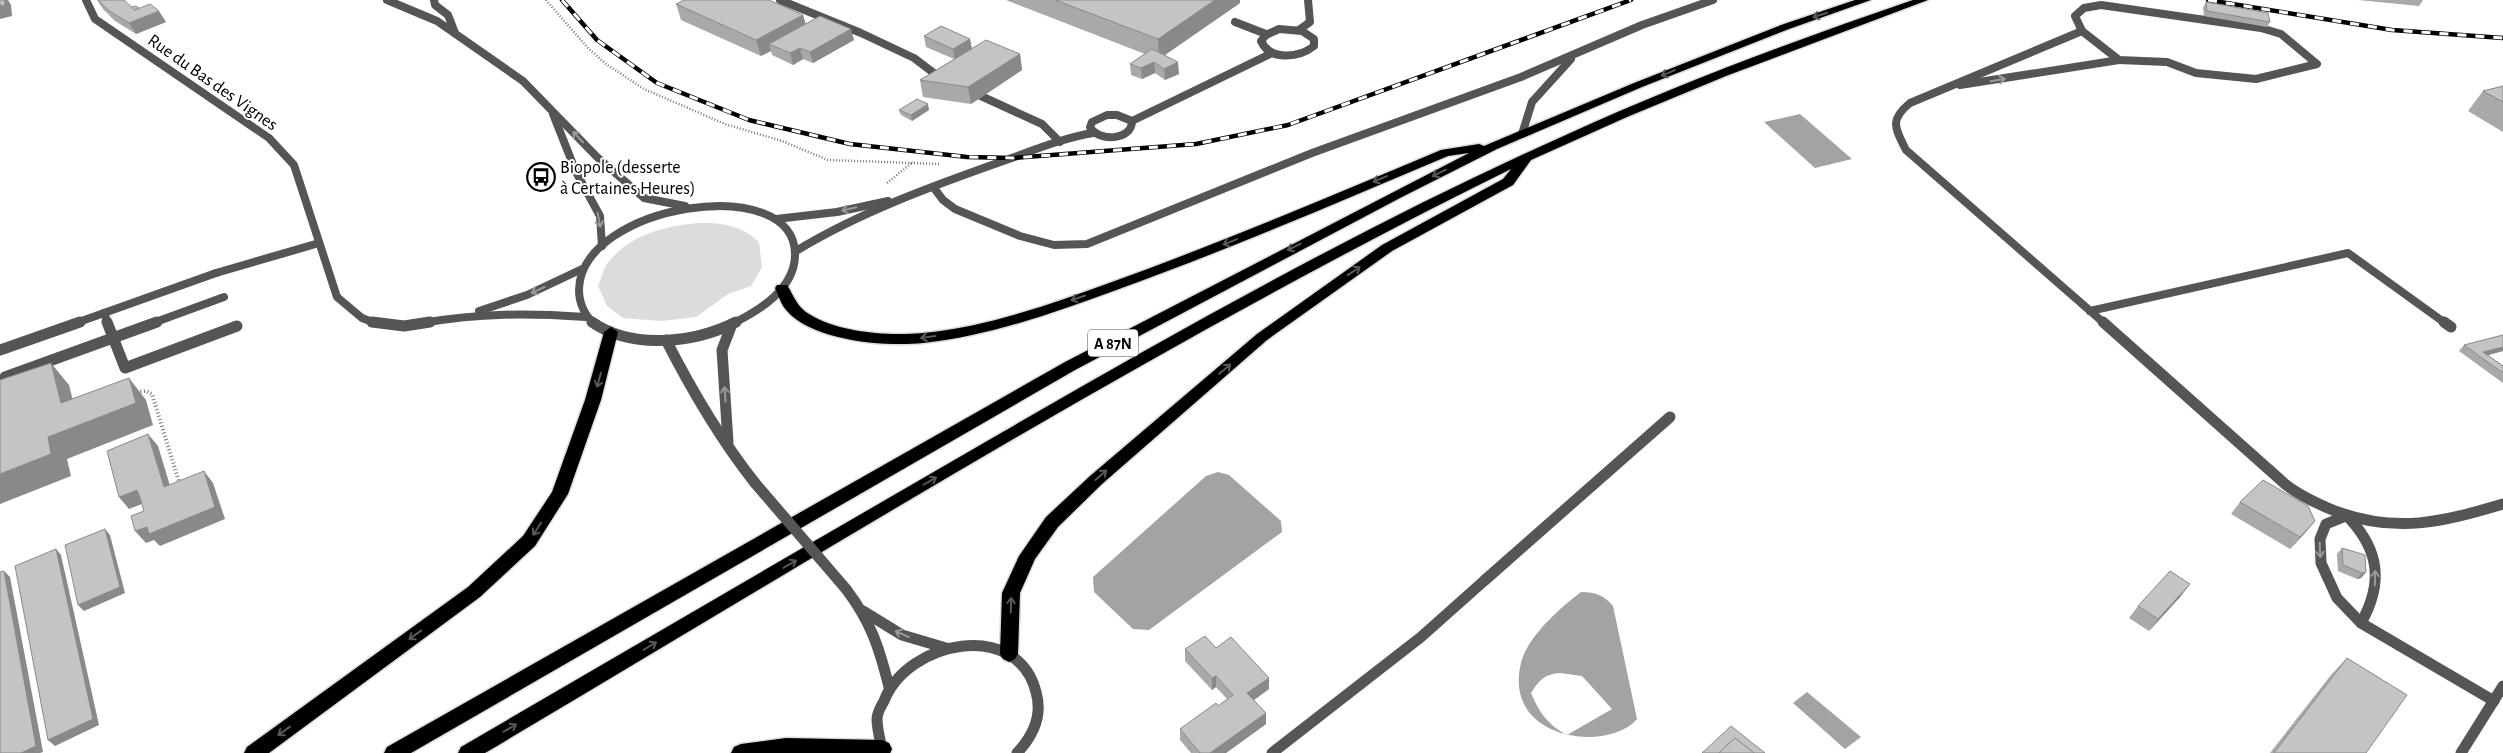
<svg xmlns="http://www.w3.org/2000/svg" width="2503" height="753" font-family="'Alegreya Sans',sans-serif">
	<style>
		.green { fill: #dcdcdc }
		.water { fill: #a3a3a3; fill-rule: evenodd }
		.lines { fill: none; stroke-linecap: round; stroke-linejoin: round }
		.motorway-casing { stroke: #dbdbdb; stroke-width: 3 }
		.path-far1 { stroke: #777; stroke-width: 2.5; stroke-dasharray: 1 2; stroke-linecap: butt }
		.path { stroke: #777; stroke-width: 4; stroke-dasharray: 1 2.5; stroke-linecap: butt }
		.service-far1 { stroke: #555; stroke-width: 8 }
		.service { stroke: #555; stroke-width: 11 }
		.minor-far1 { stroke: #555; stroke-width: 8 }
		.minor { stroke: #555; stroke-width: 11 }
		.tertiary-far1 { stroke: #555; stroke-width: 8 }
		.tertiary { stroke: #555; stroke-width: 11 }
		.motorway { fill: #000; fill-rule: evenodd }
		.rail-casing { stroke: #000; stroke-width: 4.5 }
		.rail { stroke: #fff; stroke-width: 3; stroke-dasharray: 9; stroke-linecap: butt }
		.tertiary-bridge { stroke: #555; stroke-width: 11 }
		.wall { fill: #a9a9a9 }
		.shaded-wall { fill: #898989 }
		.building { fill: #c4c4c4; stroke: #898989 }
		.oneway { stroke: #595959 }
		.oneway2 { stroke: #999 }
		.labels { text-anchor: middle; stroke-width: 4; stroke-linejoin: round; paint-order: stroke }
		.shield { fill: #fff; stroke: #4c4c4c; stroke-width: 1 }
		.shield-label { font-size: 16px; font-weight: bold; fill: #000 }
		.street-label { font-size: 18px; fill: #000; stroke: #fff }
		.poi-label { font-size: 18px; fill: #000; stroke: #fff; text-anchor: start }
	</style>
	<rect width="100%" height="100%" fill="#fff"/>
	<path class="green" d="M700,223c23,0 41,2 59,19l3,25 -11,19 -23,8 -32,23 -34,4 -39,-3 -16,-12 -9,-20c3,-7 5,-16 9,-22 21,-29 60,-39 93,-41z"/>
	<g class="water">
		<polygon points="1800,114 1852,159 1815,168 1764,122"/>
		<polygon points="1218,472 1229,475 1281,521 1282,532 1149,630 1133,629 1094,592 1093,577 1206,476"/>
		<path d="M1581,592c14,0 23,3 32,14l24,113c-28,34 -135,22 -116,-56 6,-26 40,-56 60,-71zM1560,673l22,3 30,33 -45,26c-19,-10 -28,-23 -36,-42 8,-13 14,-19 29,-20z"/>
		<polygon points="1807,692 1861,737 1845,749 1793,703"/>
	</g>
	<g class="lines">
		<defs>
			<g id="motorway">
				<path d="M1855,0h16l-82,29 -147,58 -145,62 -97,49 -325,172 -664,383h-27l3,-6 678,-385 404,-209 -21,3c-109,46 -218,93 -329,133 -63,23 -129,47 -196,54 -37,4 -110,-2 -136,-32 -6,-6 -8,-15 -12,-23l2,-3h10c7,11 10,22 22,29 31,19 78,22 114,19 65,-6 128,-29 189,-51 111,-40 219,-86 329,-132l38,-6 5,2 150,-63 147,-58z"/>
				<path d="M1913,0h15l-202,76 -99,41 -96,43 -18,25 -121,66 -125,89 -165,144 -44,43 -23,32 -15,34 -2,61 -3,5 -6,3 -6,-3 -3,-5 2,-61 17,-37 27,-39 44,-41 167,-142 125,-89 121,-66 8,-10c-353,174 -688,384 -1026,584h-27l3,-6c180,-105 360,-210 540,-314 185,-107 372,-212 567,-299 112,-51 228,-94 345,-134z"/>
				<polygon points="611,327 618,332 601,400 568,494 535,546 480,597 269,753 244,753 247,747 468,587 523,536 552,492 585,400 604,332"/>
				<polygon points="786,738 882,740 889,743 892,749 890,753 731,753 734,747 741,744"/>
			</g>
		</defs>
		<use href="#motorway" class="motorway-casing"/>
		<g class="path-far1">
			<polyline points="546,0 588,48 606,64 644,89 725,124 782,141 828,160 941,164"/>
			<polyline points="887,183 913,162"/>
		</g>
		<polyline class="path" points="137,392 146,391 152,394 180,485"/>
		<g class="service-far1">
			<polyline points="434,0 435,5 448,15 455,33"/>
			<polyline points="780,0 861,33 914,58 943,80"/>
			<polygon points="2101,5 2261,28 2281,34 2317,64 2256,79 2196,73 2167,62 2119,60 2082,31 2075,16 2084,8"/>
			<polyline points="1235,22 1266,34"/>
			<path d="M1279,29l23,2 12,8v7c-15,12 -44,15 -53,-5l5,-6z"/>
			<polyline points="1299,30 1310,22 1308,0"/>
			<path d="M2082,31l-172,72c-21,17 -15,25 -4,47l198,173"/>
			<polyline points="1960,85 2119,60"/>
			<polyline points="970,91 1042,124 1060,142"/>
			<polyline points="1132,121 1272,53"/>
			<polyline points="1522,134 1532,102 1571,59"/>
			<polyline points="934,188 943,200 955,209 1020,236 1054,245 1087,244 1312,153 1521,77 1642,25 1713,0"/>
			<polyline points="2090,311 2348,253 2445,323"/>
			<polyline points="104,313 108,323"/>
			<polyline points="76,323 216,273"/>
			<polyline points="153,323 224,297"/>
		</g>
		<g class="service">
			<polyline points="107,322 125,368 237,326"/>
			<path d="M2103,322l182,162c15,12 33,20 50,27 62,23 107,11 168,-7"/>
			<polyline points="2444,322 2451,327"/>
			<polyline points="0,350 80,322"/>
			<polyline points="5,377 157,322"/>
			<polyline points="2346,516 2326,524 2320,539 2321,563 2337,598 2361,623 2494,701"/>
			<path d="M2349,518c31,33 34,66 12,105"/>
			<polyline points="1485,580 1670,417"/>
		</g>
		<g class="minor-far1">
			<polyline points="86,0 95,19 269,138 294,165 337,297 362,318 375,323"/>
			<path d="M1117,115l15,6c0,20 -34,21 -42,6l2,-5 15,-7z"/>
			<polyline points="776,219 837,212 888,201"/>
			<path d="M796,251c64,-39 139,-66 210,-91 28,-10 57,-22 87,-27"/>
			<polyline points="216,273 319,243"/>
			<polyline points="479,311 527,295 582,269"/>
			<path d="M422,323c59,-10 105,-10 164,-6"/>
		</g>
		<g class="minor">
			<polyline points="372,322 404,326 430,322"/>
			<polyline points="1272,753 1421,637 1485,580"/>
		</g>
		<g class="tertiary-far1">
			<polyline points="387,0 437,21 523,81 597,157 644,198 685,206"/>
			<polyline points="553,114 576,172 600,216 602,246"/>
			<path d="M594,323c-10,-8 -15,-21 -15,-33 1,-86 219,-120 216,-34 -1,33 -35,54 -61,67"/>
		</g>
		<g class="tertiary">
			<path d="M592,322c40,28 103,21 144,0"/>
			<path d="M666,340c25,49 55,100 89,143"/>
			<polyline points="728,442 722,350 732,324"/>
			<path d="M846,589c25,33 33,58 43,98"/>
			<polyline points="863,611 902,635 946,648"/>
			<path d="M885,753l-3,-4c-2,-9 -5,-21 -5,-30 0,-6 4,-13 7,-18 23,-60 133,-83 152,-9 7,24 -3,44 -19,61"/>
			<polyline points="2461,753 2503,686"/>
		</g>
		<use href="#motorway" class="motorway"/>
		<defs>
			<g id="rail">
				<polyline points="562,0 597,40 657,83 749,120 850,144 967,157 1013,158 1196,144 1288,125 1631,0"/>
				<polyline points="2208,0 2392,30 2503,38"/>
			</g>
		</defs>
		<use href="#rail" class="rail-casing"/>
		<use href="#rail" class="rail"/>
		<polyline class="tertiary-bridge" points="755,483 846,589"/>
	</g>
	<g class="wall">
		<polygon points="97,0 132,7 139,8 166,22 136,34 115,21 103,9"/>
		<polygon points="1006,0 1240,0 1240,3 1165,55 1179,74 1165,80 1155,73 1142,79 1131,75 1130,64 1145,54"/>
		<polygon points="2358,0 2423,0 2419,6"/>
		<polygon points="2206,2 2270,22 2267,27 2204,16 2203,8"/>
		<polygon points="676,4 803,15 806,24 854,40 813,63 803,59 793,65 772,55 771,51 761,56 681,20"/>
		<polygon points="924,36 970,39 972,49 1020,54 1022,70 971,104 923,97 920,80 954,59 926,47"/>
		<polygon points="2503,86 2503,132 2468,111 2483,91"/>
		<polygon points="899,110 929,110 912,121 901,115"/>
		<polygon points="2503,335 2503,351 2488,355 2503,366 2503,383 2459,351 2464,345"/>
		<polygon points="2240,502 2315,521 2305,533 2290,549 2231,514"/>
		<polygon points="2342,548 2366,572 2361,578 2357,579 2338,571 2337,554"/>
		<polygon points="2181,596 2149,631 2129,618 2138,606"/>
		<polygon points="1216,648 1269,678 1269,689 1254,700 1266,713 1266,724 1226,753 1191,753 1180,740 1180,729 1218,706 1227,699 1216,687 1212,690 1185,661 1185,649"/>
		<polygon points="2347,658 2366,753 2270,753 2331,675"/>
	</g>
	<g class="shaded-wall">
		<polygon points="4,0 8,0 11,5 12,16 0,19 0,6"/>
		<polygon points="1215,0 1240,0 1240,3 1159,59 1158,39"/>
		<polygon points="159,11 166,22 136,34 129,23"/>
		<polygon points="803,15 807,31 769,44 771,51 761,56 756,40"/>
		<polygon points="851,29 854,40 813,63 810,52"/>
		<polygon points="970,39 972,50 955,60 953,49"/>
		<polygon points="800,48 803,59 793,65 790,53"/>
		<polygon points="1020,54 1022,70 971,104 968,87"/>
		<polygon points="1154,62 1155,73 1142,79 1141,68"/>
		<polygon points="1178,62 1179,74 1165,80 1164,69"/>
		<polygon points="928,104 929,110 912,121 911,115"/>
		<polygon points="2503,347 2503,351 2481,357 2483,352"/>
		<polygon points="51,363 69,385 79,425 129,378 146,400 153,425 67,459 71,476 0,504 0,474 48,437 61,403"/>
		<polygon points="148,434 158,446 174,499 164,487"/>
		<polygon points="204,471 213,483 225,519 160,546 154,540 146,543 135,531 147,527"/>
		<polygon points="137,490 147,502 129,509 119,497"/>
		<polygon points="2315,521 2305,533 2290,549 2300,537"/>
		<polygon points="105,529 110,535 125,593 84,611 78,605"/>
		<polygon points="56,549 61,555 99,725 55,746 48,740"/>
		<polygon points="4,571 10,577 43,752 40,753 21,753"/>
		<polygon points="2366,572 2361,578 2357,579 2362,573"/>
		<polygon points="2190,584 2181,596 2149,631 2158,619"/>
		<polygon points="1216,676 1216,687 1212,690 1212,678"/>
		<polygon points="1269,678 1269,689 1247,705 1247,693"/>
		<polygon points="1266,713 1266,724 1226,753 1210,753"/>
	</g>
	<g class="building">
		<polygon points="0,0 4,0 5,5 0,6"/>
		<polygon points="98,0 124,0 135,10 150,4 159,11 129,23 108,10"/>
		<polygon points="684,0 769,0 803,15 756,40 676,4"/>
		<polygon points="1055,0 1215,0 1158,39"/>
		<polygon points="2206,2 2268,13 2270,22 2207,11"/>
		<polygon points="136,6 139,8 135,10 132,7"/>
		<polygon points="820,16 851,29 810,52 800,48 790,53 769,44"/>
		<polygon points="941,26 970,39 953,49 924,36"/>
		<polygon points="986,40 1020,54 968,87 920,80"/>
		<polygon points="1152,49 1178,62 1164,69 1154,62 1141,68 1130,64"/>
		<polygon points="2503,86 2503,102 2483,91"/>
		<polygon points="917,99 928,104 911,115 899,110"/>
		<polygon points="2503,335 2503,347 2483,352 2503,366 2503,373 2464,345"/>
		<polygon points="51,363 61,403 129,378 136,403 48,437 51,454 0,474 0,380"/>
		<polygon points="148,434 164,487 204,471 215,507 149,534 147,527 135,531 131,516 144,511 140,498 137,490 119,497 107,451"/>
		<polygon points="2263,480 2308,506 2315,521 2300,537 2240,502"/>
		<polygon points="105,529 120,587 78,605 65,545"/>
		<polygon points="2342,548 2365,555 2366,572 2362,573 2343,565"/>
		<polygon points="56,549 93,719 48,740 15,566"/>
		<polygon points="4,571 36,746 21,753 0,753 0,572"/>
		<polygon points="2170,571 2190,584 2158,619 2138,606"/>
		<polygon points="1205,636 1216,648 1231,637 1269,678 1247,693 1266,713 1210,753 1200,753 1180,729 1216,703 1218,706 1233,695 1216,676 1212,678 1185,649"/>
		<polygon points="2347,658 2407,695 2366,753 2274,753"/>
		<polygon points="1731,726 1765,753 1754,753 1735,738 1719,753 1702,753"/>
		<polygon points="1735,738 1754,753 1719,753"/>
	</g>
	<defs><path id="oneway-shaft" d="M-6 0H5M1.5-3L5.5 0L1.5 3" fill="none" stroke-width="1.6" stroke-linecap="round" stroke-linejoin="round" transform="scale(1.25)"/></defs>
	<g class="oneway">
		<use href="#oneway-shaft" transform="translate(1820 15) rotate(162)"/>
		<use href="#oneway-shaft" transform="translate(1668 73) rotate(158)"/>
		<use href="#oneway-shaft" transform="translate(1439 173) rotate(153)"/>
		<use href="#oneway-shaft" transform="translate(1380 179) rotate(157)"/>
		<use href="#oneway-shaft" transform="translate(1230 242) rotate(158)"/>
		<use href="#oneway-shaft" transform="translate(1294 247) rotate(153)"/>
		<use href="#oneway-shaft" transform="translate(1354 271) rotate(-34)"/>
		<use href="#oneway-shaft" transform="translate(1078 298) rotate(161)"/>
		<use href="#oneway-shaft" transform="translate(928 337) rotate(172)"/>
		<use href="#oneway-shaft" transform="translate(1225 369) rotate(-40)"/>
		<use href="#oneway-shaft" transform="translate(599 380) rotate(105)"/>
		<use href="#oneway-shaft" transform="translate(1101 475) rotate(-41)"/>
		<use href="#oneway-shaft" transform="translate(930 481) rotate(-30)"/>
		<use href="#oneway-shaft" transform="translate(537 529) rotate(123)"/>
		<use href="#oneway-shaft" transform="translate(790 564) rotate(-30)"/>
		<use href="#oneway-shaft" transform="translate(1011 605) rotate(-88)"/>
		<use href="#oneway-shaft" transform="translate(415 635) rotate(144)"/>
		<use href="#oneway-shaft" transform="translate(650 646) rotate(-30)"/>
		<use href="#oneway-shaft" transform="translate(510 728) rotate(-30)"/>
		<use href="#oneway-shaft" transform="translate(284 731) rotate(144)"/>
	</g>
	<g class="oneway2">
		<use href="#oneway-shaft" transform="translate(1998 80) rotate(-9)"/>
		<use href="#oneway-shaft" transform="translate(578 137) rotate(-133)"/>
		<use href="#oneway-shaft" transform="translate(849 209) rotate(167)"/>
		<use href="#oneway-shaft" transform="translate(599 220) rotate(79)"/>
		<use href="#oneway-shaft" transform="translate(538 290) rotate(155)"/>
		<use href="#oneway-shaft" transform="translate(725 394) rotate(-94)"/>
		<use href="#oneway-shaft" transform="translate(2320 550) rotate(87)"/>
		<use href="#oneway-shaft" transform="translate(2375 578) rotate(-89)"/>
		<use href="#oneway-shaft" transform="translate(902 634) rotate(-156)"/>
	</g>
	<defs>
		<symbol id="bus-ring" viewBox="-11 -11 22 22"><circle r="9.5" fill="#fff" stroke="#000" stroke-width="1.5"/><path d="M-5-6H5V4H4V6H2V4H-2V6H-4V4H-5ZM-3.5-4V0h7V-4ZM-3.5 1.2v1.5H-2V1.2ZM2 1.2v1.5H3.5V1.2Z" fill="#000"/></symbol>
	</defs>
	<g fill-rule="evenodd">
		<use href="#bus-ring" x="525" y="161" width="32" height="32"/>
	</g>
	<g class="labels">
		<rect class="shield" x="1088" y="329.5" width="50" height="27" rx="4"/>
		<g class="shield-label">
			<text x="1113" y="349">A 87N</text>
		</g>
		<g class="street-label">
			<text transform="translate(213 82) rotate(35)" y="6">Rue du Bas des Vignes</text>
		</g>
		<g class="poi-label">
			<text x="560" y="173">Biopole (desserte<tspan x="560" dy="21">à Certaines Heures)</tspan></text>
		</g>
	</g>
</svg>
